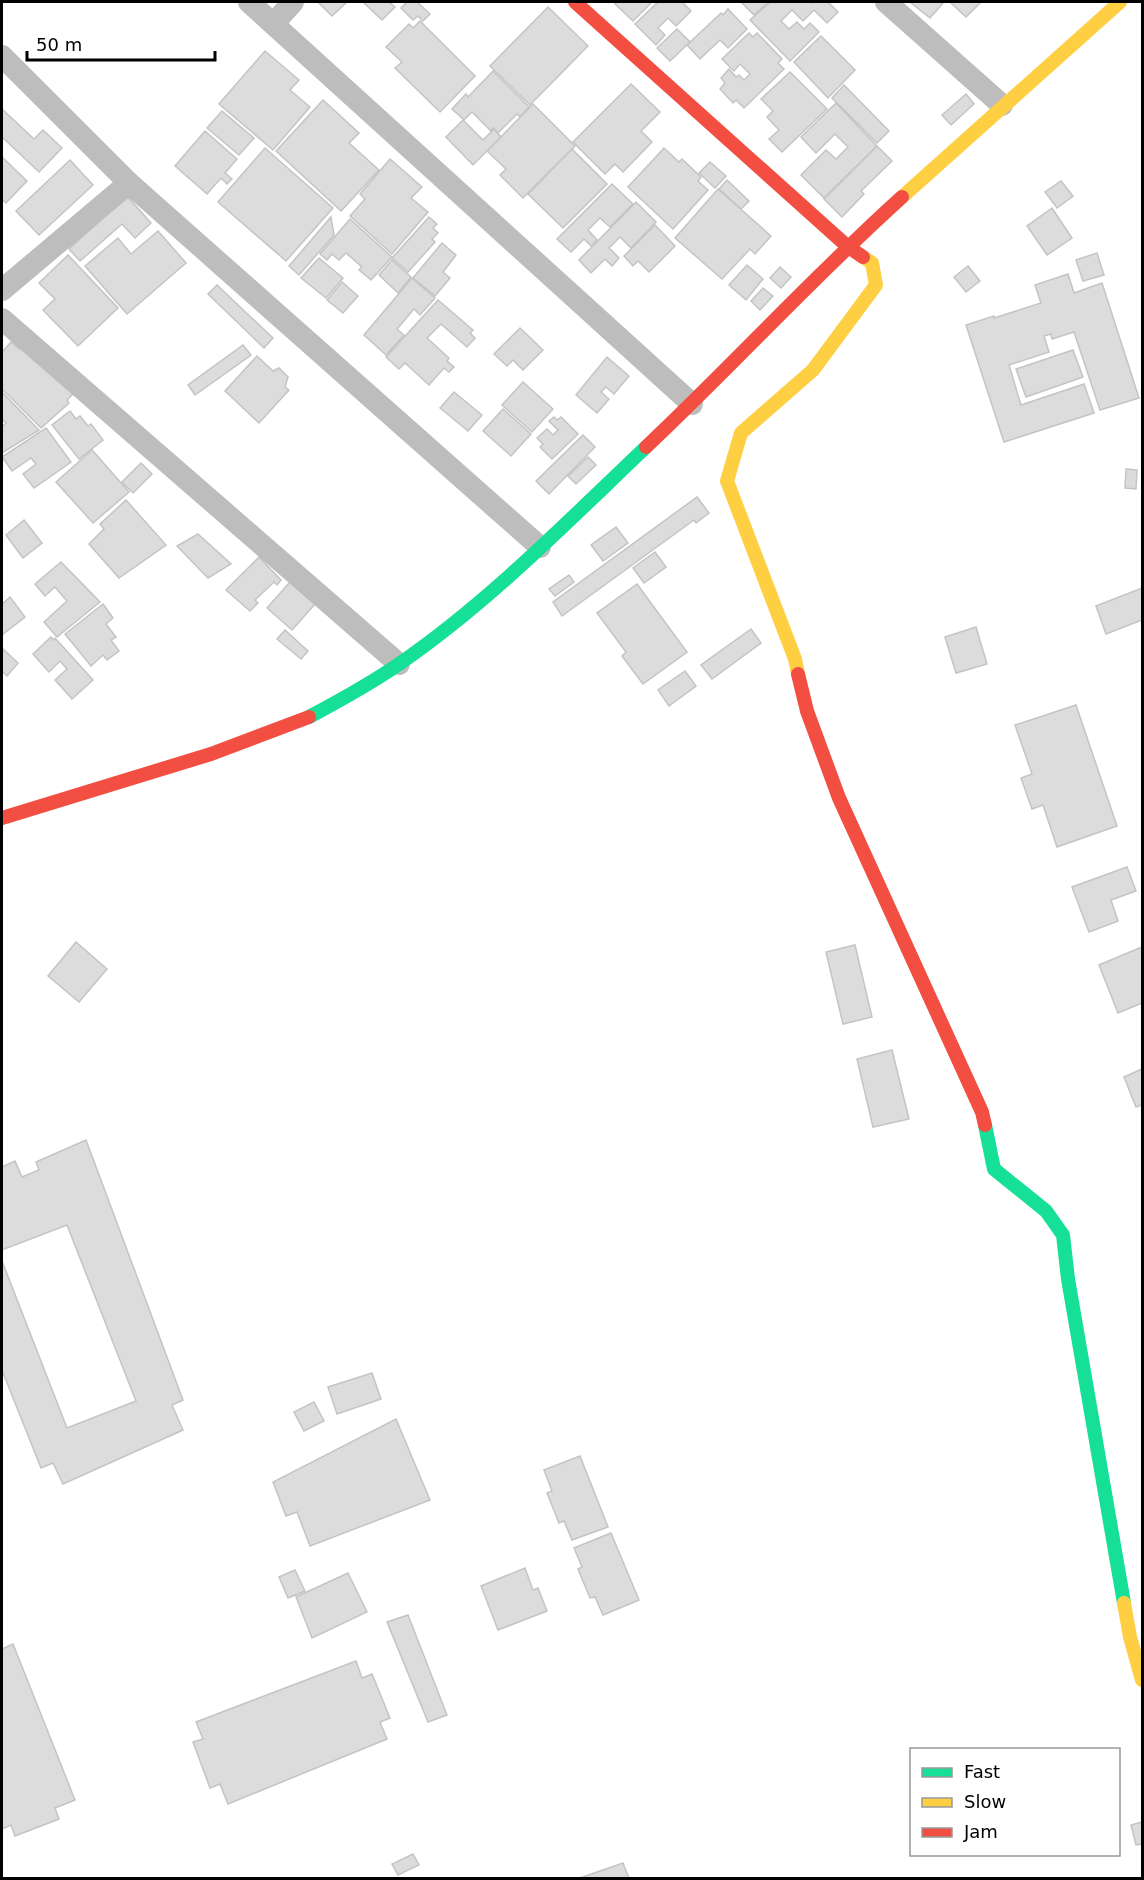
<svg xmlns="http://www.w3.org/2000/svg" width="1144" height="1880" font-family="'DejaVu Sans',sans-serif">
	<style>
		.building { fill: #dcdcdc; stroke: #c4c4c4; stroke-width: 1.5 }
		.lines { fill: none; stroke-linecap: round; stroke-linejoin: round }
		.street { stroke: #bdbdbd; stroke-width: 22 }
		.fast { stroke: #16e098; stroke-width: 14 }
		.slow { stroke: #ffcf43; stroke-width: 14 }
		.jam { stroke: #f24e42; stroke-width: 14 }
	</style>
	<rect width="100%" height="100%" fill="#fff"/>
	<g class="building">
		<polygon points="318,2 347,2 332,16"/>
		<polygon points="363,2 389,2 395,7 382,20"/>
		<polygon points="407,2 417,2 430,14 423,21 418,16 413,20 401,8"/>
		<polygon points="617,2 652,2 633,21 615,4"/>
		<polygon points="658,2 682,2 691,11 676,26 668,18 658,28 665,35 656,45 635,24"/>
		<polygon points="741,2 769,2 754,15"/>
		<polygon points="770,2 810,2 812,3 814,2 828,2 838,12 827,23 814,10 803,21 792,10 781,21 789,29 797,22 804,29 810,23 819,32 790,61 750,20"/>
		<polygon points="910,2 944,2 930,18"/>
		<polygon points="950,2 981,2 966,17"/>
		<polygon points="548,7 588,46 530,105 490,66"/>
		<polygon points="728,9 747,29 728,48 720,40 700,59 687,45 721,13 723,15"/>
		<polygon points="420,21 475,76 440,112 395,68 402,62 386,47 409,24 413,28"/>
		<polygon points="677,29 690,42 670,61 657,48"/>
		<polygon points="749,33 753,37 757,33 782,59 778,63 784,69 744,108 736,100 733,103 720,89 725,83 721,78 729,69 736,77 739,75 744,80 750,74 740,64 734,71 722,59"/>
		<polygon points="821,36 855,70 828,98 794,62"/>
		<polygon points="265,51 299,80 290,90 310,107 273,150 219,104"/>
		<polygon points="493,71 529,107 520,117 517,114 498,133 493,128 491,131 472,112 464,120 452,109 466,94 468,97"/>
		<polygon points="790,72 827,109 782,152 769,139 779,130 767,117 773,111 761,99"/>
		<polygon points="631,84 660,112 641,131 652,142 623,172 615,164 605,174 573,142"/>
		<polygon points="844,85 889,131 877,143 832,98"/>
		<polygon points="966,94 974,104 951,125 942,115"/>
		<polygon points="323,100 359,133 349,143 379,170 341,211 276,151"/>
		<polygon points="836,103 877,146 824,198 801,175 826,150 836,159 848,147 835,134 816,153 801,137"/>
		<polygon points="533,104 575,146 523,198 500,175 506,169 487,151"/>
		<polygon points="2,109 34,139 43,130 62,148 39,172 2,137"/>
		<polygon points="222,111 254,138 239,155 207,128"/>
		<polygon points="463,120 483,140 494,129 501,137 473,165 446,137"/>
		<polygon points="205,131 237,159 225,173 232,179 227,184 221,178 207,194 175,166"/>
		<polygon points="877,146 892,161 861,191 864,194 842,217 824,199"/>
		<polygon points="265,148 333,208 286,261 218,202"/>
		<polygon points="664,148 679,162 682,159 701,177 698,181 708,190 673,229 628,187"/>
		<polygon points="572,149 607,184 563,228 528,194"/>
		<polygon points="2,157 27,181 6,203 2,199"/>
		<polygon points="390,159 422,187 411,198 428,212 392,254 350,216 365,199 360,194"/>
		<polygon points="70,160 93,185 39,235 16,211"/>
		<polygon points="710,162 726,176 715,188 699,173"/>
		<polygon points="727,180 749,201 741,209 719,189"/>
		<polygon points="1061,181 1073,196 1057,208 1045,192"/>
		<polygon points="612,184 633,204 610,227 600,218 588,230 597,240 591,246 584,239 571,252 557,239"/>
		<polygon points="718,189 771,236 755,254 750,249 722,279 675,238"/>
		<polygon points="127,196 151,223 135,238 122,224 80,261 69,249"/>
		<polygon points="636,202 656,222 631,248 620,237 609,248 619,258 612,266 605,259 591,273 579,260"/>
		<polygon points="1052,208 1072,238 1047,255 1027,226"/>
		<polygon points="331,217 334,235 299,275 289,266"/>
		<polygon points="429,217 437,224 433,228 438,233 432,239 435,242 408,272 392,258"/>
		<polygon points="350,219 392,257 371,280 359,270 362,267 346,253 339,260 332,254 327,260 320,254"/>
		<polygon points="655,225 675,246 649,272 638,261 633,266 624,256"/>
		<polygon points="158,231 186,263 127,314 85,266 118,238 131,254"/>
		<polygon points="442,243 456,255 443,272 450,278 435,296 413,278"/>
		<polygon points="1097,253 1104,275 1083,281 1076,260"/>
		<polygon points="68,255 118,308 78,346 43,310 55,299 39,283"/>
		<polygon points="319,258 343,278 326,298 301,278"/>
		<polygon points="392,260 411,277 398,293 379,275"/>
		<polygon points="747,265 763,279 746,300 729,285"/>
		<polygon points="968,266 980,281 966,292 954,277"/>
		<polygon points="780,267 791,277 781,288 770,278"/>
		<polygon points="1068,274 1074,293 1102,283 1139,398 1100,410 1074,332 1052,339 1051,334 1044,336 1049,352 1009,365 1021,405 1084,384 1094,413 1004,442 966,325 994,316 994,318 1041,303 1035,285"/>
		<polygon points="412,278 435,298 420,315 414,309 397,329 404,335 386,355 364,335"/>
		<polygon points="342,282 358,296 343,313 327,300"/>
		<polygon points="217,285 273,338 264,348 208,294"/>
		<polygon points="763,288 773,296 760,310 751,301"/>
		<polygon points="438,300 473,330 470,333 475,338 467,347 441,324 427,338 449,358 447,361 454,367 449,372 444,368 429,385 405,363 399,369 386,357"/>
		<polygon points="520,328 543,350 523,370 513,360 507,366 494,354"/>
		<polygon points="11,342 19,349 24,344 78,389 67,400 69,403 41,428 2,389 2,352"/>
		<polygon points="243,345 251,355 195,395 188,385"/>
		<polygon points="1073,350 1083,377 1026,397 1016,369"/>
		<polygon points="257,356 273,371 279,368 288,377 285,387 289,390 259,423 225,391"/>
		<polygon points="607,357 629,376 614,394 606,387 601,392 609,399 597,413 576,395"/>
		<polygon points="523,382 553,409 532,432 502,405"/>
		<polygon points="2,392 39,430 2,453 2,427 6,423 2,419"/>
		<polygon points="454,392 482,415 468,431 440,408"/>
		<polygon points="503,409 531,434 511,456 483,431"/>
		<polygon points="70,411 76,419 80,416 88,426 91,424 103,440 79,459 52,425"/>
		<polygon points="554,417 557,420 561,417 578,434 552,459 540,447 543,444 537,438 547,429 553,435 558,430 549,421"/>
		<polygon points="46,428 71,462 34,488 23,474 36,464 31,458 12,471 2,457"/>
		<polygon points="583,435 595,447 549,494 536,481"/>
		<polygon points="92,450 129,492 93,523 56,482"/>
		<polygon points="588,457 596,465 576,484 568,476"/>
		<polygon points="141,463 152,474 133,493 122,482"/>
		<polygon points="1126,469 1137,470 1136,489 1125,488"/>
		<polygon points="697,497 709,513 696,523 694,520 562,616 553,602"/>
		<polygon points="126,500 166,545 119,578 89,544 104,529 100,524"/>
		<polygon points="24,520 42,543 23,558 6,535"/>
		<polygon points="616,527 628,543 603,561 591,545"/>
		<polygon points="198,534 231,564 208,578 177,546"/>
		<polygon points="655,552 666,567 644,583 633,568"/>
		<polygon points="259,557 281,580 277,585 274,582 255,600 258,603 250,611 226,590"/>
		<polygon points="61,562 100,602 57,637 44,622 67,601 55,587 45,596 35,584"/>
		<polygon points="569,575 574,582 555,596 549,589"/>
		<polygon points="290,582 315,604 292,630 267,608"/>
		<polygon points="637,584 687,652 643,684 622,656 626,652 597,613"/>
		<polygon points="1142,588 1142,620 1106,634 1096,606"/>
		<polygon points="10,597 25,617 2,635 2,604"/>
		<polygon points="103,604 113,618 106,624 116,637 111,640 119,651 107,660 103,655 91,666 65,634"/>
		<polygon points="976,627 987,664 956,673 945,637"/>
		<polygon points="751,629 761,643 712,679 701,665"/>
		<polygon points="285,630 308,651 301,659 277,639"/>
		<polygon points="51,637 53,640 55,638 93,680 72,699 55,680 67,669 60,661 49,672 33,654"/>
		<polygon points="2,648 18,663 7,676 2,671"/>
		<polygon points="685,671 696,686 669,706 658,690"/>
		<polygon points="1076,705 1117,826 1057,847 1043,805 1032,809 1021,778 1032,774 1015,725"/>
		<polygon points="1127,867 1136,891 1111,900 1118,921 1089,932 1072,887"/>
		<polygon points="76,942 107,969 79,1002 48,976"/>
		<polygon points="855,945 872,1017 843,1024 826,952"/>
		<polygon points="1142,947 1142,1003 1118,1013 1099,965"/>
		<polygon points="892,1050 909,1119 873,1127 857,1059"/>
		<polygon points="1142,1069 1142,1105 1136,1107 1124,1077"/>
		<polygon points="86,1140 183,1400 172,1405 183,1430 63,1484 53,1463 41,1468 2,1370 2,1261 67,1428 136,1401 67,1225 2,1250 2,1167 15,1161 22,1177 39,1170 36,1162"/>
		<polygon points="372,1373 381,1399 337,1414 328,1387"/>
		<polygon points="314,1402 324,1421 304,1431 294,1412"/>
		<polygon points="396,1419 430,1500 310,1546 297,1512 286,1516 273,1482"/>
		<polygon points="580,1456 608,1527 572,1540 564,1521 559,1523 547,1493 552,1491 544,1470"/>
		<polygon points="611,1533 639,1600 603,1615 595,1597 590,1598 578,1569 582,1567 574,1548"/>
		<polygon points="525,1568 533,1590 538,1588 547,1611 498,1630 481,1586"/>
		<polygon points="295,1570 305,1591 288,1598 279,1577"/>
		<polygon points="348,1573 367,1612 312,1638 296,1597"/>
		<polygon points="408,1615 447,1715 428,1722 387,1622"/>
		<polygon points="13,1644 75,1800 55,1808 59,1819 15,1836 11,1825 2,1829 2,1649"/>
		<polygon points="356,1661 362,1678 372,1674 390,1718 380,1722 387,1739 228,1804 220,1784 210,1788 193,1742 203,1739 196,1722"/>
		<polygon points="1142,1822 1142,1844 1136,1845 1131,1825"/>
		<polygon points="413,1854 419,1865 398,1875 392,1864"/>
		<polygon points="623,1863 629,1878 580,1878"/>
	</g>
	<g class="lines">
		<g class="street">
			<polyline points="249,2 692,404"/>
			<polyline points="886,2 1002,105"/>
			<polyline points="274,23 293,2"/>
			<polyline points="2,56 129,183 540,547"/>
			<polyline points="2,290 129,183"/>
			<polyline points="2,319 399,664"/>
		</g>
		<g class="fast">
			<path d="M309,717c30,-16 61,-33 90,-53 90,-62 168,-142 247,-217"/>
			<polyline points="985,1125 994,1169 1046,1211 1063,1235 1068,1279 1124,1603"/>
		</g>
		<g class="slow">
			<polyline points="902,197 1120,2"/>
			<polyline points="798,674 795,659 727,481 741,433 813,370 876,285 872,263 863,257"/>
			<polyline points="1124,1603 1130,1637 1142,1680"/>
		</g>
		<g class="jam">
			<polyline points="575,2 847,246 863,257"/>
			<path d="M646,447c87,-82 167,-170 256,-250"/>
			<polyline points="798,674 807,711 839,798 982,1112 985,1125"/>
			<polyline points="2,818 211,754 309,717"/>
		</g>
	</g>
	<rect width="1144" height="1880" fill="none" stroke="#000000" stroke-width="6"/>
	<rect x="910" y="1748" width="210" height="108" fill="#ffffff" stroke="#999999" stroke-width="1.5"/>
	<rect x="922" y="1768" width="30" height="9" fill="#16e098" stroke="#999999" stroke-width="1.5"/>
	<text x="964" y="1778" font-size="18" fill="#000000">Fast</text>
	<rect x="922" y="1798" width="30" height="9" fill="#ffcf43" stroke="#999999" stroke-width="1.5"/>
	<text x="964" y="1808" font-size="18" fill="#000000">Slow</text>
	<rect x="922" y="1828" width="30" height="9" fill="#f24e42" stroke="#999999" stroke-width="1.5"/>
	<text x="964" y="1838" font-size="18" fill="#000000">Jam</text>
	<path d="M27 51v9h188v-9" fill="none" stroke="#000000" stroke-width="3"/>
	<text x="36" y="51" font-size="18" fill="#000000" stroke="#ffffff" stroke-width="4.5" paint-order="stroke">50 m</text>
</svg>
